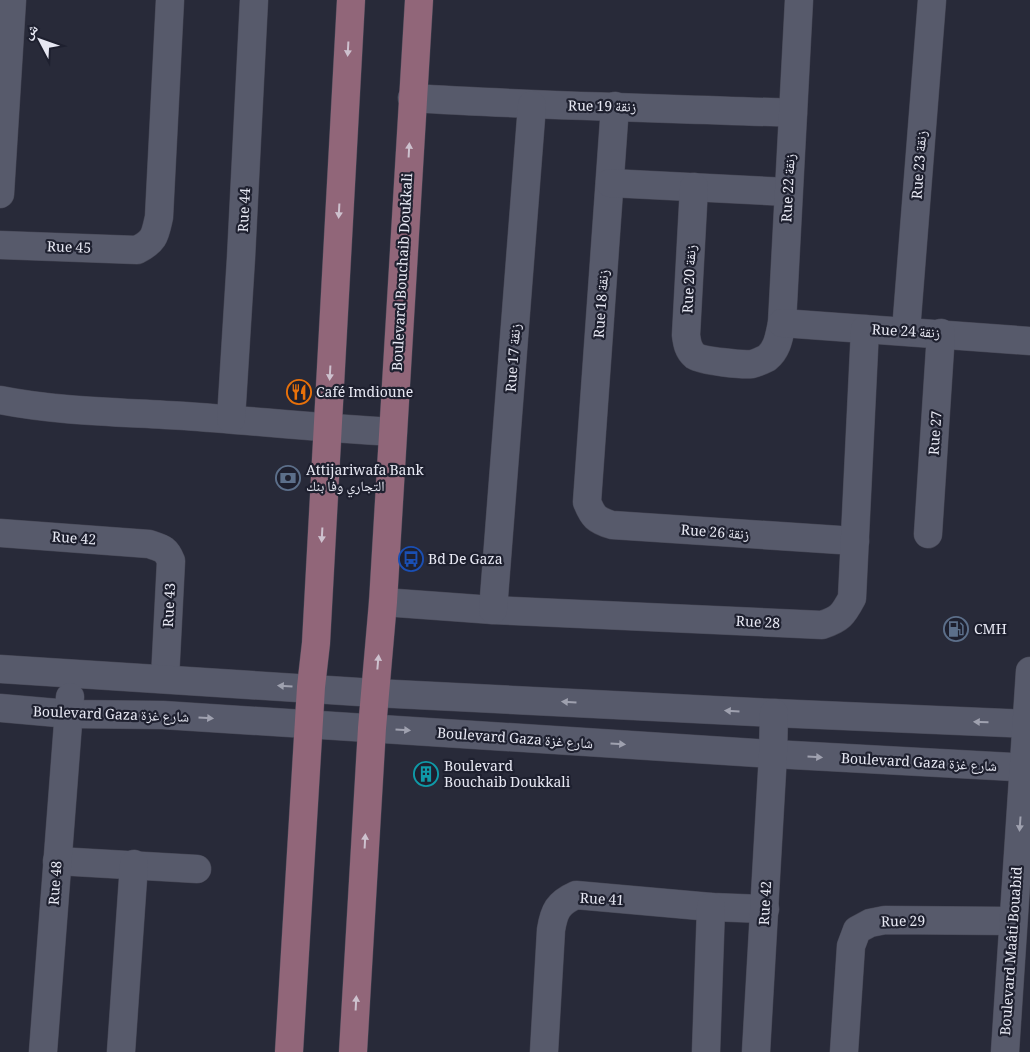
<svg xmlns="http://www.w3.org/2000/svg" width="1030" height="1052" font-family="Georgia,'Noto Naskh Arabic',serif">
	<style>
		.lines { fill: none; stroke-linecap: round; stroke-linejoin: round }
		.minor-casing { stroke: #444553; stroke-width: 29 }
		.major-casing { stroke: #444553; stroke-width: 29 }
		.minor { stroke: #575a6b; stroke-width: 28 }
		.major { stroke: #916679; stroke-width: 28 }
		.oneway { fill: #cdc1ce }
		.oneway2 { fill: #9fa1af }
		.labels { text-anchor: middle; stroke-width: 4.5; stroke-linejoin: round; paint-order: stroke }
		.street-label { font-size: 14px; fill: #e7e8f3; stroke: #1e202f }
		.poi-label { font-size: 14px; fill: #e7e8f3; stroke: #1e202f; text-anchor: start }
	</style>
	<rect width="100%" height="100%" fill="#282a39"/>
	<g class="lines">
		<defs>
			<g id="minor">
				<path d="M412,98c127,8 254,10 381,15"/>
				<path d="M615,106l-28,396c6,15 9,18 25,23l243,16"/>
				<polyline points="610,183 788,192"/>
				<path d="M694,187l-8,148c1,8 2,15 9,21 8,5 47,9 57,8 5,-1 11,-4 15,-6 11,-9 12,-22 15,-35l17,-323"/>
				<polyline points="0,194 12,0"/>
				<path d="M0,245l137,5c18,-9 18,-15 22,-33l11,-217"/>
				<polyline points="782,323 1030,341"/>
				<polyline points="906,331 932,0"/>
				<path d="M0,400c60,12 124,12 185,16 69,5 138,12 208,16"/>
				<polyline points="231,419 241,258 254,0"/>
				<path d="M0,533l149,11c12,4 17,4 22,17l-6,117"/>
				<polyline points="928,534 941,333"/>
				<path d="M383,602l110,8 329,15c18,-6 21,-10 30,-27l13,-269"/>
				<polyline points="493,610 532,105"/>
				<polyline points="0,669 375,693 774,713 1030,724"/>
				<polyline points="0,708 69,714 163,715 773,754 1030,768"/>
				<polyline points="57,861 197,869"/>
				<polyline points="43,1052 70,697"/>
				<polyline points="121,1052 134,864"/>
				<path d="M544,1052l7,-122c3,-19 7,-27 25,-35l135,12 54,2"/>
				<polyline points="706,1052 711,907"/>
				<polyline points="756,1052 773,754 774,713"/>
				<polyline points="844,1052 851,946 857,930 870,923 885,920 1013,921"/>
				<polyline points="1005,1052 1030,671"/>
			</g>
			<g id="major">
				<polyline points="289,1052 311,687 316,643 351,0"/>
				<polyline points="353,1052 372,728 383,602 419,0"/>
			</g>
		</defs>
		<use href="#minor" class="minor-casing"/>
		<use href="#major" class="major-casing"/>
		<use href="#minor" class="minor"/>
		<use href="#major" class="major"/>
	</g>
	<defs><path id="oneway-solid" d="M-6-.8H1V-3.2L6.5 0L1 3.2V.8H-6Z" transform="scale(1.25)"/></defs>
	<g class="oneway">
		<use href="#oneway-solid" transform="translate(348 49) rotate(93)"/>
		<use href="#oneway-solid" transform="translate(409 150) rotate(-87)"/>
		<use href="#oneway-solid" transform="translate(339 211) rotate(93)"/>
		<use href="#oneway-solid" transform="translate(330 373) rotate(93)"/>
		<use href="#oneway-solid" transform="translate(322 535) rotate(93)"/>
		<use href="#oneway-solid" transform="translate(378 662) rotate(-85)"/>
		<use href="#oneway-solid" transform="translate(365 841) rotate(-87)"/>
		<use href="#oneway-solid" transform="translate(356 1003) rotate(-87)"/>
	</g>
	<g class="oneway2">
		<use href="#oneway-solid" transform="translate(285 686) rotate(-176)"/>
		<use href="#oneway-solid" transform="translate(569 702) rotate(-177)"/>
		<use href="#oneway-solid" transform="translate(732 711) rotate(-177)"/>
		<use href="#oneway-solid" transform="translate(206 718) rotate(4)"/>
		<use href="#oneway-solid" transform="translate(981 722) rotate(-178)"/>
		<use href="#oneway-solid" transform="translate(403 730) rotate(4)"/>
		<use href="#oneway-solid" transform="translate(618 744) rotate(4)"/>
		<use href="#oneway-solid" transform="translate(815 757) rotate(3)"/>
		<use href="#oneway-solid" transform="translate(1020 824) rotate(94)"/>
	</g>
	<defs>
		<symbol id="restaurant-ring" viewBox="-11 -11 22 22"><circle r="9.5" fill="#1e202f" stroke="#e8710a" stroke-width="1.5"/><path d="M-5-6h1v4h1v-4h1v4h1v-4h1v5L-1.5 .5V6h-2V.5L-5-1ZM5-6V6H3V1.5H1.5Q1.5-4 5-6Z" fill="#e8710a"/></symbol>
		<symbol id="bank-ring" viewBox="-11 -11 22 22"><circle r="9.5" fill="#1e202f" stroke="#5c6f8a" stroke-width="1.5"/><path d="M-6-4H6V4H-6ZM0-2.3a2.3 2.3 0 1 0 0 4.6a2.3 2.3 0 1 0 0-4.6Z" fill="#5c6f8a"/></symbol>
		<symbol id="bus-ring" viewBox="-11 -11 22 22"><circle r="9.5" fill="#1e202f" stroke="#1a4fb4" stroke-width="1.5"/><path d="M-5-6H5V4H4V6H2V4H-2V6H-4V4H-5ZM-3.5-4V0h7V-4ZM-3.5 1.2v1.5H-2V1.2ZM2 1.2v1.5H3.5V1.2Z" fill="#1a4fb4"/></symbol>
		<symbol id="fuel-ring" viewBox="-11 -11 22 22"><circle r="9.5" fill="#1e202f" stroke="#5c6f8a" stroke-width="1.5"/><path d="M-5.5-6h7V0h2V4h1.3V-2.5L3-4.5l.8-.8L6-3V5H2.5V1h-1V6h-7ZM-4.2-4.7v3.2H.2V-4.7Z" fill="#5c6f8a"/></symbol>
		<symbol id="building-ring" viewBox="-11 -11 22 22"><circle r="9.5" fill="#1e202f" stroke="#0f9aa8" stroke-width="1.5"/><path d="M-4-6H4V6H1V3H-1V6H-4ZM-2.5-4.3h1.7v1.8h-1.7ZM.8-4.3h1.7v1.8H.8ZM-2.5-1h1.7V.8h-1.7ZM.8-1h1.7V.8H.8Z" fill="#0f9aa8"/></symbol>
	</defs>
	<g fill-rule="evenodd">
		<use href="#restaurant-ring" x="285" y="378" width="28" height="28"/>
		<use href="#bank-ring" x="274" y="464" width="28" height="28"/>
		<use href="#bus-ring" x="397" y="545" width="28" height="28"/>
		<use href="#fuel-ring" x="942" y="615" width="28" height="28"/>
		<use href="#building-ring" x="412" y="760" width="28" height="28"/>
	</g>
	<g class="labels">
		<g class="street-label">
			<text transform="translate(602 106) rotate(1)" y="5">Rue 19 زنقة</text>
			<text transform="translate(919 165) rotate(-86)" y="5">Rue 23 زنقة</text>
			<text transform="translate(788 188) rotate(-87)" y="5">Rue 22 زنقة</text>
			<text transform="translate(244 210) rotate(-87)" y="5">Rue 44</text>
			<text transform="translate(69 247) rotate(2)" y="5">Rue 45</text>
			<text transform="translate(402 272) rotate(-87)" y="5">Boulevard Bouchaib Doukkali</text>
			<text transform="translate(689 279) rotate(-87)" y="5">Rue 20 زنقة</text>
			<text transform="translate(601 304) rotate(-86)" y="5">Rue 18 زنقة</text>
			<text transform="translate(906 331) rotate(3)" y="5">Rue 24 زنقة</text>
			<text transform="translate(513 358) rotate(-86)" y="5">Rue 17 زنقة</text>
			<text transform="translate(935 433) rotate(-86)" y="5">Rue 27</text>
			<text transform="translate(715 532) rotate(4)" y="5">Rue 26 زنقة</text>
			<text transform="translate(74 538) rotate(4)" y="5">Rue 42</text>
			<text transform="translate(169 605) rotate(-87)" y="5">Rue 43</text>
			<text transform="translate(758 622) rotate(3)" y="5">Rue 28</text>
			<text transform="translate(111 714) rotate(2)" y="5">Boulevard Gaza شارع غزة</text>
			<text transform="translate(515 738) rotate(4)" y="5">Boulevard Gaza شارع غزة</text>
			<text transform="translate(919 762) rotate(3)" y="5">Boulevard Gaza شارع غزة</text>
			<text transform="translate(55 883) rotate(-86)" y="5">Rue 48</text>
			<text transform="translate(602 899) rotate(3)" y="5">Rue 41</text>
			<text transform="translate(765 903) rotate(-87)" y="5">Rue 42</text>
			<text transform="translate(903 921) rotate(-1)" y="5">Rue 29</text>
			<text transform="translate(1011 951) rotate(-86)" y="5">Boulevard Maâti Bouabid</text>
		</g>
		<g class="poi-label">
			<text x="316" y="397">Café Imdioune</text>
			<text x="306" y="475">Attijariwafa Bank<tspan x="306" dy="16">التجاري وفا بنك</tspan></text>
			<text x="428" y="564">Bd De Gaza</text>
			<text x="974" y="634">CMH</text>
			<text x="444" y="771">Boulevard<tspan x="444" dy="16">Bouchaib Doukkali</tspan></text>
		</g>
	</g>
	<g transform="translate(40 40) rotate(311)" stroke="#1e202f" stroke-width="4" paint-order="stroke">
	<path d="M0-4L9 19L0 12L-9 19Z" fill="#e7e8f3"/>
	<text y="-8" font-size="14" font-weight="bold" text-anchor="middle" fill="#e7e8f3">ش</text>
	</g>
</svg>
